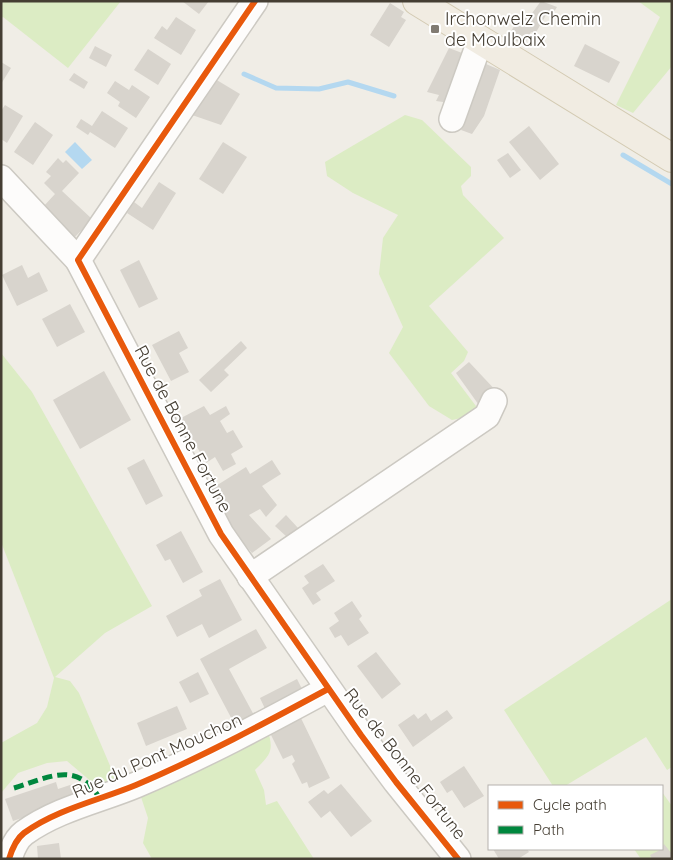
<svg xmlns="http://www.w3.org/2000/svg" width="673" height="860" font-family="Quicksand,sans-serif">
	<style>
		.green { fill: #dcecc4 }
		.water { fill: #b4d8f0 }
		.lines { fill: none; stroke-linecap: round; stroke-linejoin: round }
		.stream { stroke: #b4d8f0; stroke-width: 5 }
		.building { fill: #d8d4cd }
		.minor-casing { stroke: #ccc9c2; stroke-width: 28 }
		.major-casing { stroke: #d3cab2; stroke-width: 30 }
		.minor { stroke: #fdfcfb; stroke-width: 25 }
		.major { stroke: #f1ece2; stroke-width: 28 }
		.quiet { stroke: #00873e; stroke-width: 5; stroke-dasharray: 10 5; stroke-linecap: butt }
		.cycleway-casing { stroke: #fff; stroke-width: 9 }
		.cycleway { stroke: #e8590c; stroke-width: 6 }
		.poi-dot { fill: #817b72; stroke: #fff; stroke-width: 2 }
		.labels { text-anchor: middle; stroke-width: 4; stroke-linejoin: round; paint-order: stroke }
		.poi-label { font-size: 18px; fill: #453e33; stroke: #fff; text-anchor: start }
		.street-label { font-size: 18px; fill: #453e33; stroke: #fff }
	</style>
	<rect width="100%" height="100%" fill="#f0ede6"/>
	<g class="green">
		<polygon points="1,1 121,1 68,68 3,17 1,18"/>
		<polygon points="638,1 672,1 672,66 633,113 616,105 660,17"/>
		<polygon points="405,115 422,120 471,167 471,176 461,186 463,195 504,238 429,306 468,352 464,361 451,373 479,410 471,416 452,420 429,406 389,353 403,327 379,274 383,238 398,215 353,193 327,176 325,162"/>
		<polygon points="1,353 32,392 152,606 105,633 55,677 70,681 79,693 117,782 100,789 67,761 47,763 18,773 1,793 1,743 37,723 47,707 54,678 1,542"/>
		<polygon points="672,599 672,767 667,770 646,737 565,786 553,786 504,710"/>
		<path d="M267,729c8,22 3,26 -12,41l9,20 2,15 11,-4 37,58h-162l-9,-16 5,-25 -11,-33z"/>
		<polygon points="662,792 672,806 672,859 641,859 634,849 662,849"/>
	</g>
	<polygon class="water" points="75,142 92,160 82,169 65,152"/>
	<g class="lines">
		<g class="stream">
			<polyline points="244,74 276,88 319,89 348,82 394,96"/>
			<polyline points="623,155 672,184"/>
		</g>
	</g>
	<g class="building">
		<polygon points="182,1 209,1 199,14"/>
		<polygon points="541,1 557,7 551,17 546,15 535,34 531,32 524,45 508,36 523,12 530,16"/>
		<polygon points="390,3 404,12 401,17 406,20 389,47 370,35"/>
		<polygon points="176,17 196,30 181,55 154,38 162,26 167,30"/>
		<polygon points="585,44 620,62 609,83 574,66"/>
		<polygon points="95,46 112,55 106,67 89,58"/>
		<polygon points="449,48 470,56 450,103 436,101 439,95 427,92"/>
		<polygon points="148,49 171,64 158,85 134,70"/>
		<polygon points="479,61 500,70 484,116 472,134 461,130 468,113 461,110"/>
		<polygon points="1,62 11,68 1,84"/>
		<polygon points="74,73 88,82 84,89 69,80"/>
		<polygon points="215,79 240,94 221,125 192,115"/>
		<polygon points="115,81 129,90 132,85 150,97 136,118 118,106 120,102 107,93"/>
		<polygon points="5,105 23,116 7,143 1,139 1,111"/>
		<polygon points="102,111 128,128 115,148 90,132 88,135 76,127 81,119 92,126"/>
		<polygon points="35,122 53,135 33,165 14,152"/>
		<polygon points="529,126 559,164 540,180 509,142"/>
		<polygon points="223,142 247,157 223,194 199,179"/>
		<polygon points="508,153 521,170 510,178 497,160"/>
		<polygon points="58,158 63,163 66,160 79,173 62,191 92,219 75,237 43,207 55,194 44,183 51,176 46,172"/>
		<polygon points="159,182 176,193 153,230 127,213 134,202 142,208"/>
		<polygon points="139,260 158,299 139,308 120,270"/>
		<polygon points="22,265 28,278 39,272 48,291 17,306 2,275"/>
		<polygon points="70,304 85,332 57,347 42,319"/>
		<polygon points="179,331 188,348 179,353 189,372 171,381 152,345"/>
		<polygon points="241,341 247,348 224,370 229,375 211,392 199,380"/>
		<polygon points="469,362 499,394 481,408 456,373"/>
		<polygon points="104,371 131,420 80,449 53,400"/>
		<polygon points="204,406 210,415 226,406 230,414 220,421 227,433 233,430 243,447 231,454 236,464 223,471 215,457 206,463 181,418"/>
		<polygon points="144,459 163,496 146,505 127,468"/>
		<polygon points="272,460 281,474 262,486 277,505 266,517 260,509 249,515 271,539 252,553 232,530 222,511 224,509 211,489 246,467 250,474"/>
		<polygon points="286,515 299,529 288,538 275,526"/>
		<polygon points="181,531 203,572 183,583 170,559 165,561 156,545"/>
		<polygon points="323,564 335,581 316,593 321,600 313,605 302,588 309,583 304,576"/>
		<polygon points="220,579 242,620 209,638 202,624 177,637 166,616 202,596 199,590"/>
		<polygon points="352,601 362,616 359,619 369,633 348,646 341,635 335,638 329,628 339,621 334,613"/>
		<polygon points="256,629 267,648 229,669 255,717 236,727 200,659"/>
		<polygon points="376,652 401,684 382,699 357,666"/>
		<polygon points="198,672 209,694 190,703 179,682"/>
		<polygon points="297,679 304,693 267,713 260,698"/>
		<polygon points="177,706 187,729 146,746 137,723"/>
		<polygon points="447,710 453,718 413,747 398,725 414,714 418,719 426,713 431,721"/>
		<polygon points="298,712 330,778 309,788 307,782 302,784 292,764 295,761 292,755 283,759 267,727"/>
		<polygon points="464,766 484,796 464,808 452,790 447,793 440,782"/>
		<polygon points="56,782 58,789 79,782 84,797 13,821 5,799"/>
		<polygon points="341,784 372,821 351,837 330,811 321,818 308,802 324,790 328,794"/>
		<polygon points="59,843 61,859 38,859 37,846"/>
		<polygon points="664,844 672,854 672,859 652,859 650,855 662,849"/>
		<polygon points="493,849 527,849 529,852 518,859 499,859"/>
	</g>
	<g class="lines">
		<defs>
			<g id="minor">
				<polyline points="255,1 78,260 221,534 361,735 396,782 458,859"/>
				<polyline points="452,119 480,41"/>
				<polyline points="1,178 78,260"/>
				<polyline points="250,577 487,416 494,401"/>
				<path d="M9,859c3,-10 7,-20 15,-26 33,-24 76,-33 112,-48 66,-28 129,-62 192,-96"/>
			</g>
			<polyline id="major" points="417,1 672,158"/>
		</defs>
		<use href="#minor" class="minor-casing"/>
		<use href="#major" class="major-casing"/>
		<use href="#minor" class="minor"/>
		<use href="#major" class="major"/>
		<path class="quiet" d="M14,788c36,-11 63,-28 86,11"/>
		<defs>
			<g id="cycleway">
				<polyline points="255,1 78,260 221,534 361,735 396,782 458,859"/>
				<path d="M9,859c3,-10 7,-20 15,-26 33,-24 76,-33 112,-48 66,-28 129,-62 192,-96"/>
			</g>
		</defs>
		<use href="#cycleway" class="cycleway-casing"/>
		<use href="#cycleway" class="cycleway"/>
	</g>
	<rect class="poi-dot" x="430" y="24" width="10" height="10" rx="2.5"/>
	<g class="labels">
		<g class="poi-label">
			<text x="445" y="25">Irchonwelz Chemin<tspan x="445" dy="21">de Moulbaix</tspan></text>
		</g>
		<g class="street-label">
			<text transform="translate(183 429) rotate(62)" y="6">Rue de Bonne Fortune</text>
			<text transform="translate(157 756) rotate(-24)" y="6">Rue du Pont Mouchon</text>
			<text transform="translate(405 764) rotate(52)" y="6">Rue de Bonne Fortune</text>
		</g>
	</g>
	<rect width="673" height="860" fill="none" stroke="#453e33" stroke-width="5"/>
	<rect x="488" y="785" width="175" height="65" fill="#ffffff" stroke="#b5b2ad"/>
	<rect x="498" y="801" width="25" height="8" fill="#e8590c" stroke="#b5b2ad"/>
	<text x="533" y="810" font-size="15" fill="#453e33">Cycle path</text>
	<rect x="498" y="826" width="25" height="8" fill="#00873e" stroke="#b5b2ad"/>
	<text x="533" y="835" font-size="15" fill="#453e33">Path</text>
</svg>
